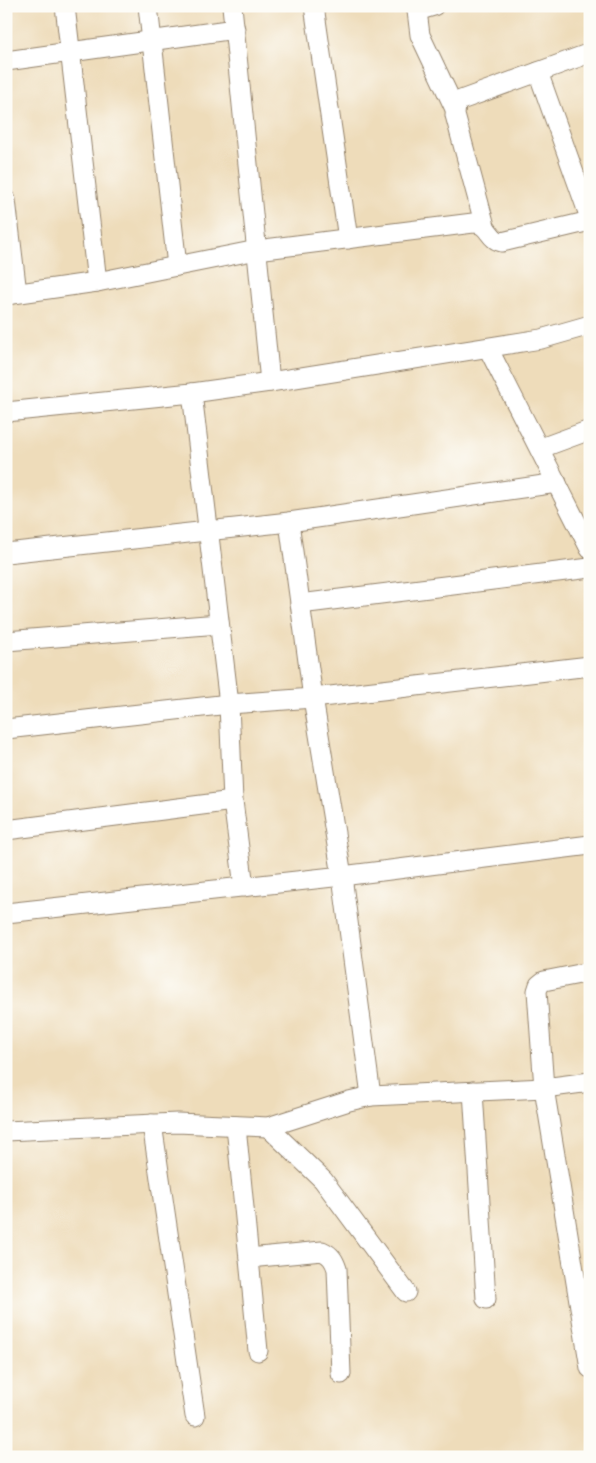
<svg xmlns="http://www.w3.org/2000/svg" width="596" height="1463" font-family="'Patrick Hand',sans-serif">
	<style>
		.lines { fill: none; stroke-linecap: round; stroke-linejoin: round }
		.street-casing { stroke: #94836c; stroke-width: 21 }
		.street { stroke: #fff; stroke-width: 19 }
	</style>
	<rect width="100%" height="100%" fill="#fdfcf7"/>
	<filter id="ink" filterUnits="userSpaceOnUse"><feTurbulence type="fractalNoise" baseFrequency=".02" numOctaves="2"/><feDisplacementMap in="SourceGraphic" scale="10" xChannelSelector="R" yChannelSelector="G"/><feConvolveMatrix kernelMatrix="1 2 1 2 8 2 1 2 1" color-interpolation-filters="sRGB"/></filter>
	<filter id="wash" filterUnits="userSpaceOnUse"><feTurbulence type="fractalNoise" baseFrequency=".0096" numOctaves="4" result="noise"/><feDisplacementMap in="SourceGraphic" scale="20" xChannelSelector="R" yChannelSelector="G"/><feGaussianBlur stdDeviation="1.12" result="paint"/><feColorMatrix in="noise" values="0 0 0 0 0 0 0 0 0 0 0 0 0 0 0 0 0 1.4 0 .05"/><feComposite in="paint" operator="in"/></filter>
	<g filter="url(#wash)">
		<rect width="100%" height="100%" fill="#eedcba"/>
	</g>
	<g filter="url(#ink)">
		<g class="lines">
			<defs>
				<g id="street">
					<polyline points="65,6 97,282"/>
					<polyline points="148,6 177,266"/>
					<polyline points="232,6 270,382"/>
					<polyline points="314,6 348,239"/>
					<polyline points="416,6 417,11 434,6"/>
					<polyline points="417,11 420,35 455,109"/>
					<polyline points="6,61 235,29"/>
					<polyline points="538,72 590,218"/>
					<polyline points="6,200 17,293"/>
					<polyline points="485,226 455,115 456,104 461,100 590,53"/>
					<path d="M6,295l91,-13 160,-32 216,-27c17,0 15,17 29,19l88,-21"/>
					<polyline points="488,348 590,549"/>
					<polyline points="192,393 229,704 233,801 244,887"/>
					<polyline points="6,412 192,393 270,382 541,339 590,325"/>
					<polyline points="541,448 590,430"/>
					<polyline points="289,522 313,698 342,876 371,1096"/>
					<polyline points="6,553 289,522 557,483"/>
					<polyline points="300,604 590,568"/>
					<polyline points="6,641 219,624"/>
					<polyline points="6,729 229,704 313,698 590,666"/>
					<polyline points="6,830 233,801"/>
					<polyline points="6,913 342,876 590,845"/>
					<polyline points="590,972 544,981 539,985 537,991 544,1088 590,1368"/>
					<polyline points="473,1091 486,1299"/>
					<polyline points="152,1124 195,1416"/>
					<polyline points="236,1126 258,1351"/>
					<polyline points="268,1127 323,1180 406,1292"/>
					<polyline points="6,1131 177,1123 268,1127 349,1101 371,1096 544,1088 590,1082"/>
					<path d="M249,1258l73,-7c9,4 12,9 15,18l4,105"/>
				</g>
			</defs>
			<use href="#street" class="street-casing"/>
			<use href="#street" class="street"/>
		</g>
	</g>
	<rect width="596" height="1463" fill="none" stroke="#fdfcf7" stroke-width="25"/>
</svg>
